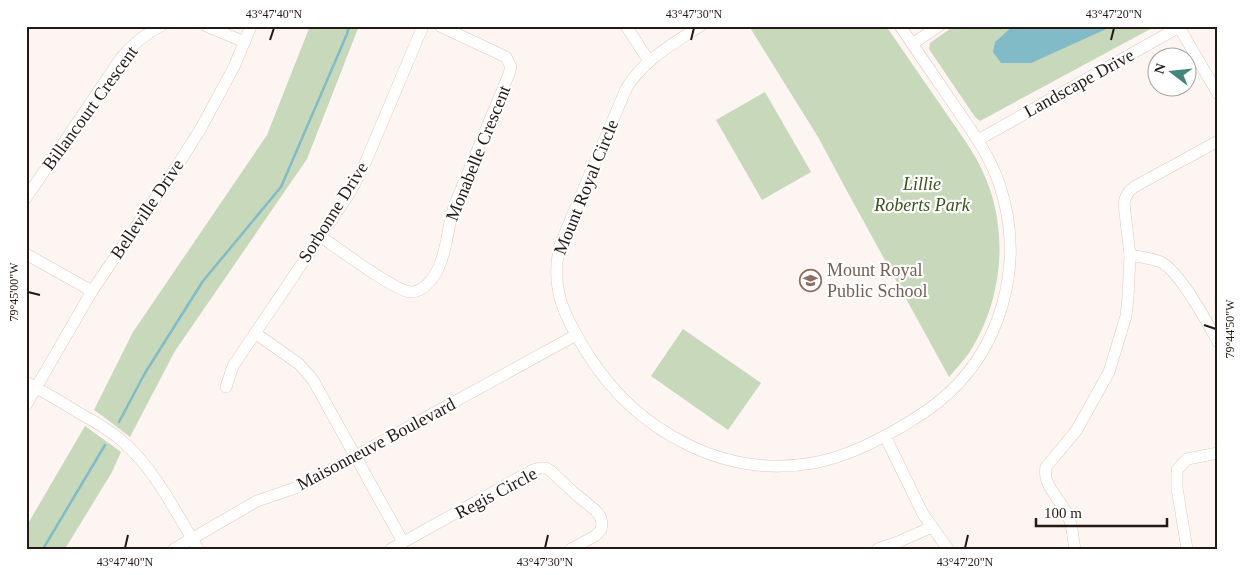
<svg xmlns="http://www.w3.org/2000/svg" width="1244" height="575" font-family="'Times New Roman',serif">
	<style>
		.green { fill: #c8d8ba }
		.water { fill: #81bbc8 }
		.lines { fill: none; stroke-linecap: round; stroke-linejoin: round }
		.stream { stroke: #81bbc8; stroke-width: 2.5 }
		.minor-casing { stroke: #e7c7b9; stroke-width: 12 }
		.minor { stroke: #fff; stroke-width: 11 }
		.ticks { fill: none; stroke: #241914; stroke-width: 2 }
		.labels { text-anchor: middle; stroke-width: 4.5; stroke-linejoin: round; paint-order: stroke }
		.street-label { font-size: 18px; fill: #241914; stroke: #fff }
		.park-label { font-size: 18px; font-style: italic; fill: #395316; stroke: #fff }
		.education-label { font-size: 18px; fill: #785e54; stroke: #fff; text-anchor: start }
		.neatline { fill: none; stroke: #241914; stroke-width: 2 }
		.ticks-label { font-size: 12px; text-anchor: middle; fill: #241914 }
	</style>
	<rect width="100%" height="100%" fill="#fcf5f2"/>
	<g class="green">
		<polygon points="310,26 359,26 307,159 175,351 130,437 104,417 94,410 133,332 267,135"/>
		<path d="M749,26h137l80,116c5,8 11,17 15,26 29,58 23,131 -12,185 -6,8 -13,16 -20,24l-102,-186 -29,-54z"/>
		<polygon points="954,26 1156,26 980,121 975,117 929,49 930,43"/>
		<polygon points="765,92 811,172 762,200 716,120"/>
		<polygon points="683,329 761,383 728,430 651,376"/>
		<polygon points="85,426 121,452 112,472 65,549 26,549 26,527"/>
	</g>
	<polygon class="water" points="1013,26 1113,26 1031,63 1001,63 993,52 995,42"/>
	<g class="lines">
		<g class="stream">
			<polyline points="119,422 145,373 203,281 281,187 347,34 349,26"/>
			<polyline points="43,549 105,445"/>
		</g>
		<defs>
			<g id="minor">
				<polyline points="206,26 245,42"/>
				<polyline points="626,26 649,61"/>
				<path d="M700,26c-27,18 -57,34 -74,63l-66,156c-11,45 6,74 29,111 48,75 135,123 224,107 32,-6 60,-20 88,-36 13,-8 25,-15 36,-24 66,-52 89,-141 62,-220 -10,-29 -28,-53 -45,-78 -18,-26 -36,-53 -54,-79"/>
				<polyline points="1179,27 1218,94"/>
				<polyline points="912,44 939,26"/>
				<polyline points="978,140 1181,26"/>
				<path d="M26,198l95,-140c11,-13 24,-24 40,-32"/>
				<path d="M320,236c16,11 76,56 91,56 14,0 25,-17 29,-28 8,-19 8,-41 15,-60l54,-130 2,-7 -5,-10 -66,-31"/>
				<polyline points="26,254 92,291"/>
				<path d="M1130,255c10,2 21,3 31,7 19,10 46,60 57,80"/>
				<polyline points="255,333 299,364 313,380 403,542"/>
				<path d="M26,382c18,10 36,20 53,31 15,8 29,16 42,27 34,29 54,71 77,109"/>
				<polyline points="226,387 233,366 351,191 366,161 423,26"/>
				<polyline points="26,405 92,291 176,168 201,128 234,67 251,26"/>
				<polyline points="885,436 923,514 948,549"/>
				<polyline points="174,549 257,501 301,486 576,335"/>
				<polyline points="391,549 533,470 540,468 546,468 551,471 573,492 595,510 600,516 602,523 601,530 595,536 571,549"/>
				<polyline points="878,549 898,542 932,527"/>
				<path d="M1075,549c-2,-9 -2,-19 -5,-28 -5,-18 -29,-35 -24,-54l30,-36 33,-59 17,-56 2,-19 2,-42 -6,-51c1,-8 4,-13 10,-17l84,-46"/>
				<polyline points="1187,549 1177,488 1177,470 1187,459 1218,453"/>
			</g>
		</defs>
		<use href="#minor" class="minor-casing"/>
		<use href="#minor" class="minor"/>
	</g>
	<path class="ticks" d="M270,40l4,-12M691,40l3,-12M1111,40l3,-12M28,292l12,3M1204,325l12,4M125,548l3,-13M545,548l3,-13M965,548l3,-13"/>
	<defs>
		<symbol id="school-ring" viewBox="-11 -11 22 22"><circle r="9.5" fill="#fff" stroke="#8d6e63" stroke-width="1.5"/><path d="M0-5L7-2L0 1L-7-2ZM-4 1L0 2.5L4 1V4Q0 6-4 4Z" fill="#8d6e63"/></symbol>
	</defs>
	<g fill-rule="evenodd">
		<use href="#school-ring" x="798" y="268" width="25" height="25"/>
	</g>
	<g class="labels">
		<g class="street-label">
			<text transform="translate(1079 83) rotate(-29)" y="6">Landscape Drive</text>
			<text transform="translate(90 108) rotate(-54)" y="6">Billancourt Crescent</text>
			<text transform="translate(478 153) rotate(-68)" y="6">Monabelle Crescent</text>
			<text transform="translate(586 187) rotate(-68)" y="6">Mount Royal Circle</text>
			<text transform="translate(147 209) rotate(-56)" y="6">Belleville Drive</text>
			<text transform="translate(333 212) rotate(-58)" y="6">Sorbonne Drive</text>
			<text transform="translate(376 444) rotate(-28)" y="6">Maisonneuve Boulevard</text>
			<text transform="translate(496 493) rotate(-28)" y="6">Regis Circle</text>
		</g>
		<g class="park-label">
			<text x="922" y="190">Lillie<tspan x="922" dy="21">Roberts Park</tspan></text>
		</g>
		<g class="education-label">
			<text x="827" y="276">Mount Royal<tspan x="827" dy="21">Public School</tspan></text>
		</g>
	</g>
	<rect width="1244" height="575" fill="none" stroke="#ffffff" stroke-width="55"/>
	<g transform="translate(1172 72) rotate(286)"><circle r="24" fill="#ffffff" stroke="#a7a3a1"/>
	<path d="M0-4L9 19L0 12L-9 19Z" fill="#438679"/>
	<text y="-8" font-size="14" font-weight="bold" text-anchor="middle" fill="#241914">N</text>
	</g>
	<path d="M1036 518v8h131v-8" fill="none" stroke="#241914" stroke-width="2.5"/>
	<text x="1044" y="518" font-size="15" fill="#241914" stroke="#ffffff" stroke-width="4" paint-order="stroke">100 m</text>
	<rect x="28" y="28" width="1188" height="520" class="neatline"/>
	<g class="ticks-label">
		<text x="274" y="18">43°47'40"N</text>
		<text x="694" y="18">43°47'30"N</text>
		<text x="1114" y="18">43°47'20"N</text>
		<text transform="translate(14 292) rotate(-90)" y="4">79°45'00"W</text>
		<text transform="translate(1230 329) rotate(-90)" y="4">79°44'50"W</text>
		<text x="125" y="566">43°47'40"N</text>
		<text x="545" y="566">43°47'30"N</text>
		<text x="965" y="566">43°47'20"N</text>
	</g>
</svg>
